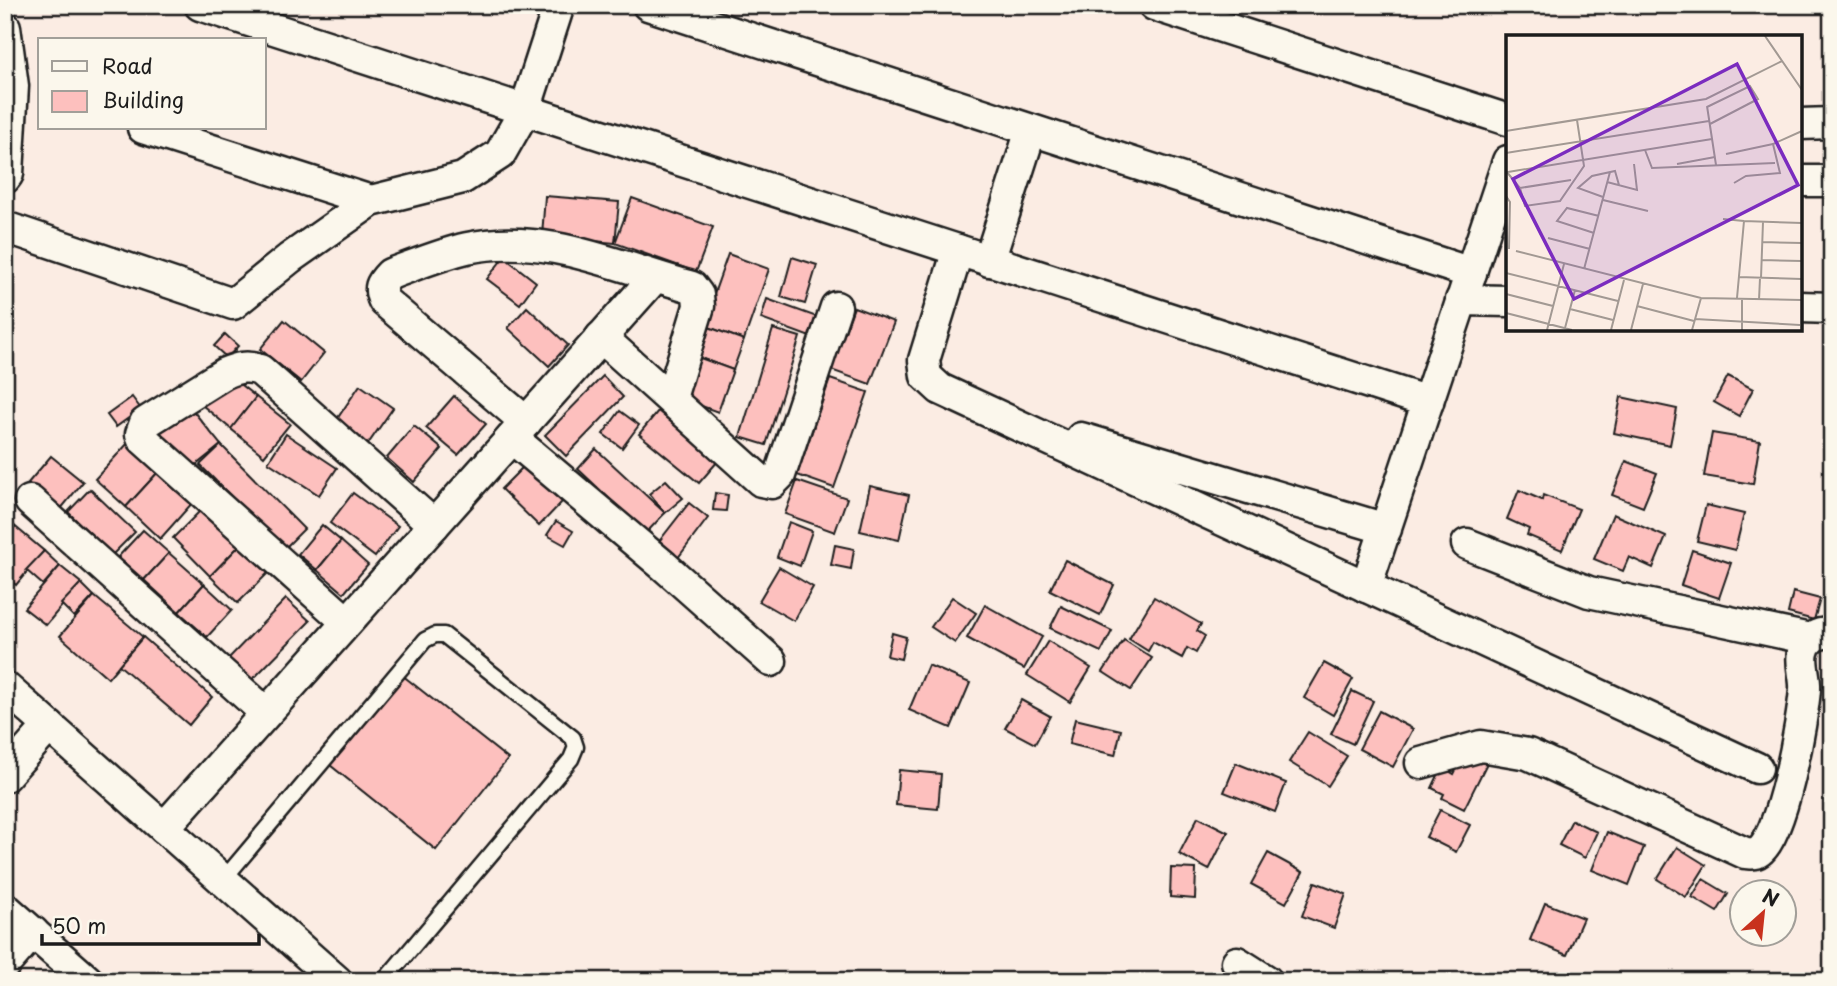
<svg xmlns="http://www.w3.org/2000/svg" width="1837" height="986" font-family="'Playpen Sans',sans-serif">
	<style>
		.building { fill: #fdc0be; stroke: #1c1c1c; stroke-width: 2 }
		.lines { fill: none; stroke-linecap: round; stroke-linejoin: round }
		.lane-casing { stroke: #1c1c1c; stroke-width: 19 }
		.street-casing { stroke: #1c1c1c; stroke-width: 35 }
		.lane { stroke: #fbf7ec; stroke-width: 14 }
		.street { stroke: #fbf7ec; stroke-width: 30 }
		.inset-road { fill: none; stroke: #a29993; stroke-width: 2 }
		.view { fill: #7b2cbf; fill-opacity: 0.15; stroke: #7b2cbf; stroke-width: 3.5 }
		.inset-edge { fill: none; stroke: #1c1c1c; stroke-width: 3.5 }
	</style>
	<rect width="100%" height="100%" fill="#fbece3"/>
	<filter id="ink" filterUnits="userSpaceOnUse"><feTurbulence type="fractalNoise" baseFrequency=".0143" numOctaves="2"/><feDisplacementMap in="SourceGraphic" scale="14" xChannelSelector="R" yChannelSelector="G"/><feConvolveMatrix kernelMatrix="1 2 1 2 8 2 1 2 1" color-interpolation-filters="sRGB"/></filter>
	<g filter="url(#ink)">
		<g class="building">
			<polygon points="545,196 619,202 615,243 542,236"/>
			<polygon points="632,198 713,227 696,272 615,243"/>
			<polygon points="728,254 769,269 744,340 703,325"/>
			<polygon points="504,257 536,282 520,304 487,279"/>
			<polygon points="792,257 817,265 805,304 781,297"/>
			<polygon points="767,299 817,317 810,337 761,319"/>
			<polygon points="527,307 568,345 549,366 508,328"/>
			<polygon points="854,307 894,322 870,384 831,370"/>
			<polygon points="284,320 324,353 301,382 260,349"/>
			<polygon points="703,325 744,340 733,370 692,355"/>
			<polygon points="773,329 800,337 766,445 740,437"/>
			<polygon points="225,334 238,346 227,358 214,346"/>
			<polygon points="692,355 733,370 718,412 677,397"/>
			<polygon points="227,374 256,397 231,429 202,405"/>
			<polygon points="603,376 623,397 566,456 545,435"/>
			<polygon points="1728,376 1753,389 1739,416 1714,402"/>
			<polygon points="830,379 868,392 834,488 797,475"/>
			<polygon points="360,385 393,408 368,444 335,422"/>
			<polygon points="454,396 486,424 458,455 426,428"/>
			<polygon points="132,397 141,409 116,427 107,415"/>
			<polygon points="256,397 290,424 264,456 231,429"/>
			<polygon points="1621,397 1677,409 1670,445 1614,433"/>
			<polygon points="190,407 221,445 191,469 160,432"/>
			<polygon points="620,411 639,425 622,448 603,434"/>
			<polygon points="658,411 718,461 699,483 639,434"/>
			<polygon points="414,426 442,449 414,482 387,458"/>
			<polygon points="1712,433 1760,441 1753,484 1704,476"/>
			<polygon points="286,434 337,468 319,495 268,462"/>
			<polygon points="129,442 160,470 126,507 95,479"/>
			<polygon points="221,445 304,529 284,549 200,465"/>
			<polygon points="596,449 665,513 646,533 578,469"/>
			<polygon points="51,456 83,482 60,510 28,483"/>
			<polygon points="1626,461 1657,473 1643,507 1612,495"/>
			<polygon points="524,466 562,502 539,526 501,489"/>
			<polygon points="160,470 194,501 160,539 126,507"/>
			<polygon points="666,480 683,498 665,513 649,494"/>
			<polygon points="797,481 847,498 835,532 785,514"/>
			<polygon points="870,486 909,495 899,540 860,531"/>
			<polygon points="90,489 135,532 112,555 68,512"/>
			<polygon points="1519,490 1542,500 1543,495 1579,509 1562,550 1527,535 1529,529 1507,519"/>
			<polygon points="353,493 398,526 375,557 330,523"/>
			<polygon points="715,493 728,495 726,511 713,510"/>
			<polygon points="689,503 708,518 677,559 657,544"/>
			<polygon points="1706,505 1744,514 1735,550 1697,541"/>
			<polygon points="205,506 242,543 210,576 173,538"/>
			<polygon points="1613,514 1666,537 1653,568 1629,557 1623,571 1594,559"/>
			<polygon points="5,518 44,551 16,585 5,576"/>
			<polygon points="556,521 573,531 565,545 547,535"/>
			<polygon points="789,522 812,531 800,566 777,557"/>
			<polygon points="322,525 341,541 317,570 298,554"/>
			<polygon points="143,530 169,553 144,580 118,557"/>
			<polygon points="341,541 368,565 344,593 317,570"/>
			<polygon points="242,543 270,571 238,603 210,576"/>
			<polygon points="835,545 854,549 851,569 831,565"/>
			<polygon points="1692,550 1731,563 1719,598 1681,585"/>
			<polygon points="44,551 60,566 43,585 26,570"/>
			<polygon points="169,553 204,584 179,612 144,580"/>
			<polygon points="1065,560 1114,585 1100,615 1050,590"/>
			<polygon points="60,566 81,583 46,625 24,608"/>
			<polygon points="779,567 813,587 794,621 759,601"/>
			<polygon points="81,583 94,596 74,617 61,604"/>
			<polygon points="204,584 232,610 207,637 179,612"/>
			<polygon points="1793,592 1820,599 1814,620 1788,613"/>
			<polygon points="94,596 143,637 108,678 60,636"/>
			<polygon points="952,597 976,613 955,643 931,627"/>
			<polygon points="1154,597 1201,624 1197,631 1205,636 1196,653 1187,648 1182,658 1153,642 1148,651 1129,639"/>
			<polygon points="286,599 310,621 250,682 227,660"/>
			<polygon points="985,605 1042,637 1024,669 967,638"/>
			<polygon points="1061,606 1112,631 1101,652 1050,628"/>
			<polygon points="892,633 906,637 901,659 887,656"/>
			<polygon points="143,637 212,697 189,725 119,665"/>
			<polygon points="1124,640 1152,658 1131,690 1103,672"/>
			<polygon points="1048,641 1091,668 1070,702 1027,675"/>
			<polygon points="1324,663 1353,679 1333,715 1304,698"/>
			<polygon points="928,665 970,683 951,728 909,710"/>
			<polygon points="402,675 508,759 436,850 330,765"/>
			<polygon points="1352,691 1373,701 1353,744 1331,734"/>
			<polygon points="1021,700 1050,716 1035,744 1005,728"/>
			<polygon points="1379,711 1413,729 1393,767 1359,749"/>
			<polygon points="1075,719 1121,730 1115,755 1069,744"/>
			<polygon points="1308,732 1347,756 1328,786 1289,762"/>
			<polygon points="1465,752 1487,763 1464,809 1442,798 1444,794 1432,788 1442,767 1454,774"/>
			<polygon points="1236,763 1286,783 1275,812 1224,792"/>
			<polygon points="899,770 941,774 938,809 896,805"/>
			<polygon points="1440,810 1470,825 1456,852 1426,837"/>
			<polygon points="1198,817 1228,832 1209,870 1179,854"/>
			<polygon points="1572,820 1597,832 1585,858 1559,845"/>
			<polygon points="1607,832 1644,847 1629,885 1592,870"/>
			<polygon points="1677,847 1706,865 1686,897 1657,879"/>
			<polygon points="1268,853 1303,872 1286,903 1251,884"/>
			<polygon points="1171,868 1196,869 1195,899 1170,897"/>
			<polygon points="1703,879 1728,894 1717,912 1692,897"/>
			<polygon points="1315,882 1346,894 1334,928 1302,916"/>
			<polygon points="1545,903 1583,918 1567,955 1530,940"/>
		</g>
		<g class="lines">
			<defs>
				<polyline id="lane" points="223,880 425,640 435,635 444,635 573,738 576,747 571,759 384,981"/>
				<g id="street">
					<polyline points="200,5 1428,402"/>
					<polyline points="648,5 1471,273"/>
					<polyline points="1154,5 1508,120"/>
					<polyline points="5,27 13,86 8,174 5,178"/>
					<polyline points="1800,124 1832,123"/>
					<polyline points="143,128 371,201"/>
					<polyline points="1800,181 1832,181"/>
					<polyline points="5,227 233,304 290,258 371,201 463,178 500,154 525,110 559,5"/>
					<polyline points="958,250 924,360 926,376 940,389 1757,768"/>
					<polyline points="989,261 1031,130"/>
					<polyline points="1461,300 1508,301"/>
					<polyline points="1800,307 1832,308"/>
					<polyline points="601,337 761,481 772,483 780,475 836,307"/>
					<path d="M526,422l-142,-121c-6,-13 -3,-18 6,-27 25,-9 51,-20 77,-26 78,-17 151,19 225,39l6,8 1,11 -28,92"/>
					<polyline points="512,438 664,566 771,661"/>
					<polyline points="1081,438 1386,529"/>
					<polyline points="30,501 266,713"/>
					<polyline points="1467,544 1589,592 1810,639"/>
					<polyline points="1366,587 1508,161"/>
					<path d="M347,622l-204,-183 -2,-5 4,-11 80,-50c12,-5 22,-8 35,-3l174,155"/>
					<polyline points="5,687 337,981"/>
					<path d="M1421,763l60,-17 47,8 217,99c4,0 8,1 11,0 26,-10 47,-136 49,-164 1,-11 -5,-26 -2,-37 3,-14 16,-20 29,-19"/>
					<polyline points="5,776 49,726"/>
					<polyline points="164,828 655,277"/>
					<polyline points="5,908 88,981"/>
					<polyline points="1237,962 1267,981"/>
					<polyline points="5,964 33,932"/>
				</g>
			</defs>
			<use href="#lane" class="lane-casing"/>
			<use href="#street" class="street-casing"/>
			<use href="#lane" class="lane"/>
			<use href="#street" class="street"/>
		</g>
	</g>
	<g transform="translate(1506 35)">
		<rect width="296" height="296" fill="#fbece3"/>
		<path class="inset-road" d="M259,1l37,54M201,71l9,59M201,72l43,-21 8,13 -48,25M0,96l200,-32 76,-38M139,115l7,18 123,-5M0,118l203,-32M220,119l47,-10M171,129l38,-7M0,136l14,17 5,18 35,-5 24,-35 -7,-46M2,137l204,-33M101,147l30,8 -3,-26M228,148l12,-7 34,-3 -7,-29 29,-13M14,153l51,-8M0,161l4,6 -1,47M97,162l-25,-9 14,-12 23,-5 4,14M97,165l45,11M217,184l21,2M88,198l-37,-12 10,-13 32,8M42,203l42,11M257,207l39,1M10,216l185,47 101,2M256,225l40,1M78,234l26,-97M0,238l112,28M232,242l64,2M255,243l2,-56M0,259l47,12M231,263l7,-77 58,2M253,265l1,-22M131,271l57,15M64,274l43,11M0,278l66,17M189,284l105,6M59,293l10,-38M41,295l17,-66M105,295l13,-50M125,295l12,-46M186,295l9,-32M236,295v-31"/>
		<path class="view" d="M231,29l61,121 -224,114 -61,-120z"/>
		<rect width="296" height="296" class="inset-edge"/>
	</g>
	<rect width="1837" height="986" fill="none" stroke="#fbf7ec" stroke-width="28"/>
	<rect x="14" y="14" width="1809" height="958" fill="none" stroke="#1c1c1c" stroke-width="2.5" filter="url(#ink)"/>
	<rect x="38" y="38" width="228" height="91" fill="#fbf7ec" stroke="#a29f99" stroke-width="2"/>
	<rect x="52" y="61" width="35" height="10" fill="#fbf7ec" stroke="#a29f99" stroke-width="2"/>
	<text x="102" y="74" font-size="21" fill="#1c1c1c">Road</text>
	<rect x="52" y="91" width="35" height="21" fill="#fdc0be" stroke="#a29f99" stroke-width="2"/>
	<text x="102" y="108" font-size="21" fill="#1c1c1c">Building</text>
	<g transform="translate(1763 913) rotate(27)"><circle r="33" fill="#fbf7ec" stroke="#a29f99" stroke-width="2"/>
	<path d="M0-5L12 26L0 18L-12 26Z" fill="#c8321e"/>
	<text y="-10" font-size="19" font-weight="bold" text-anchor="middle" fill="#1c1c1c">N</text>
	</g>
	<path d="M42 934v10h217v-10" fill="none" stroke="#1c1c1c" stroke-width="3.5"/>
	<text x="52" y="934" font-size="21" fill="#1c1c1c" stroke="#fbf7ec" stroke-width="5" paint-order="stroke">50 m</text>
</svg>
